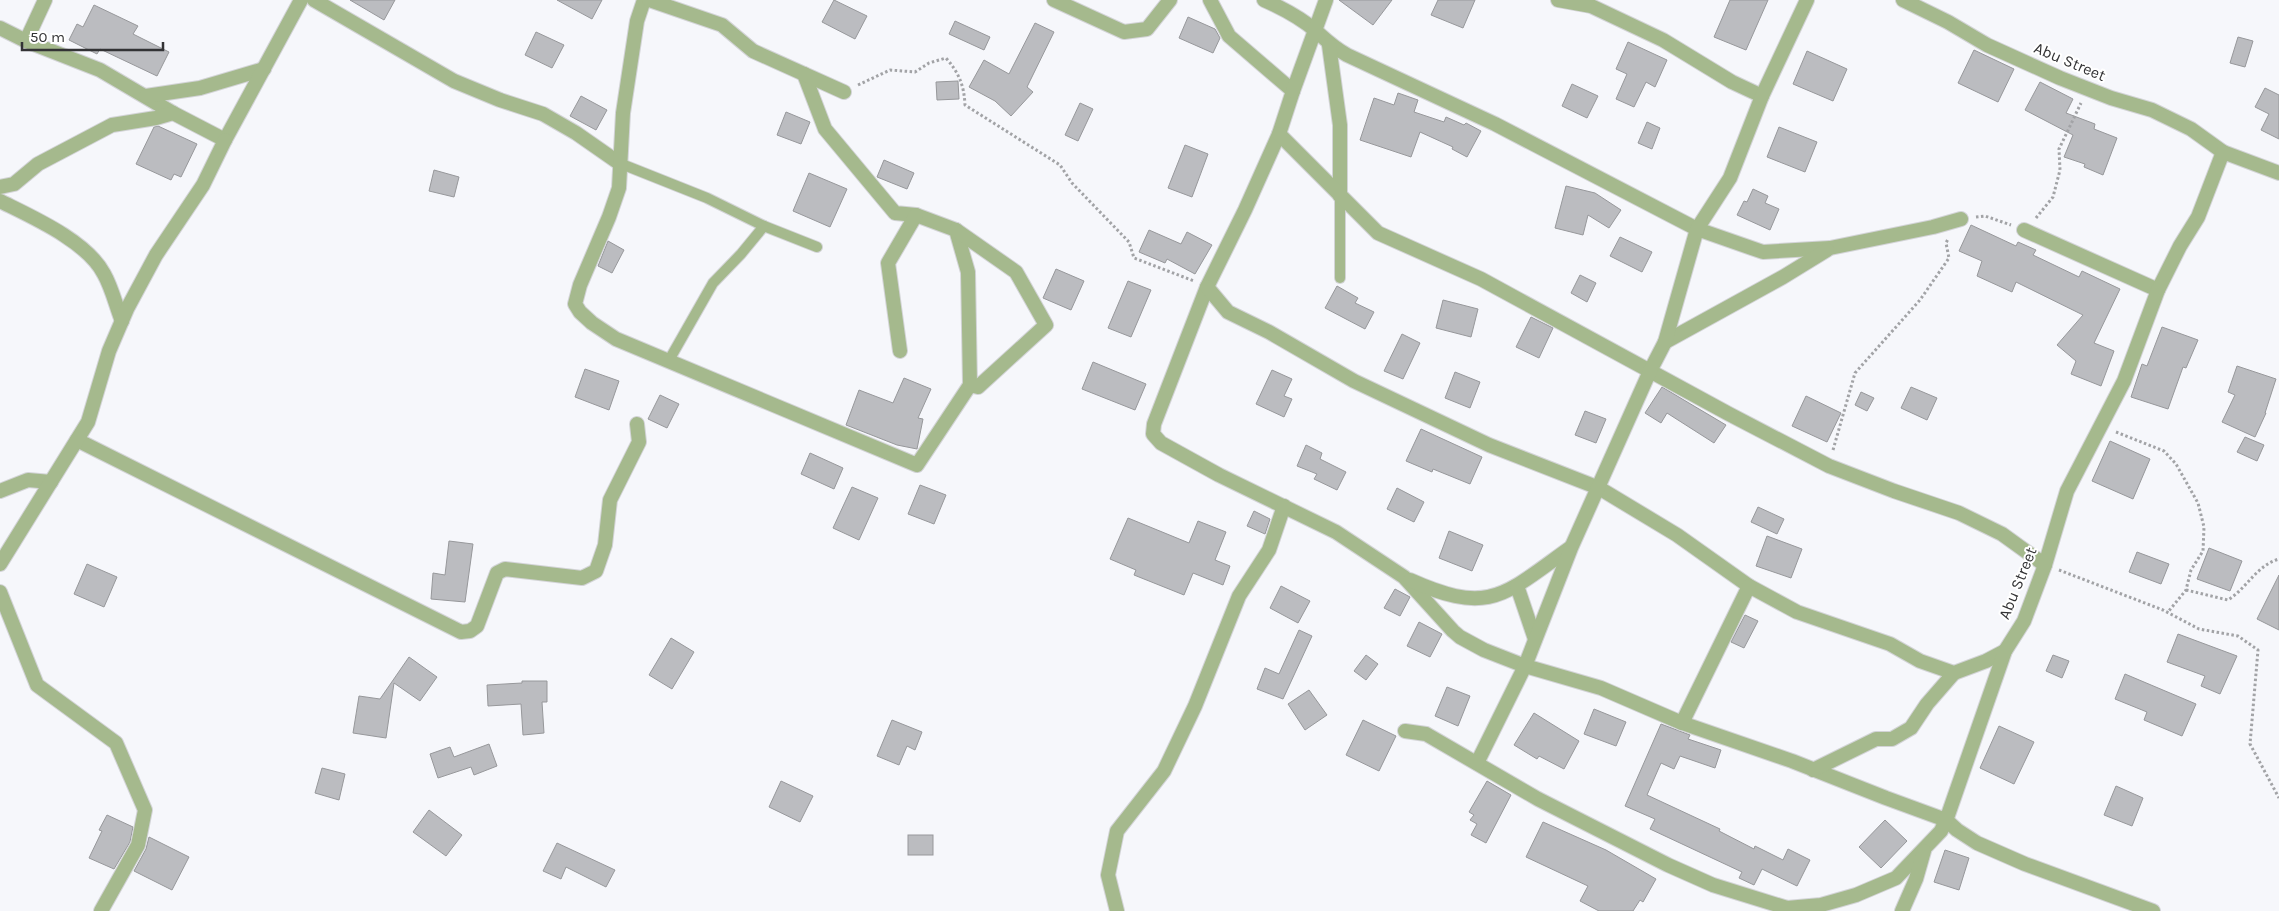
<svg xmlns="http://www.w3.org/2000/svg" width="2279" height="911" font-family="Karla,sans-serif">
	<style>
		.building { fill: #bbbcc0; stroke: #97989b }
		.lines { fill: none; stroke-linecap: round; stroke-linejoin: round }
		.service-casing { stroke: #d3d4d7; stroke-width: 12 }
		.minor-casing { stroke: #d3d4d7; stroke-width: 16 }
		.path { stroke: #a2a3a6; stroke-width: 3; stroke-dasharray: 2.5 2.5; stroke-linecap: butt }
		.service { stroke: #a5b98d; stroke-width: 10 }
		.minor { stroke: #a5b98d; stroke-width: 14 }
		.labels { text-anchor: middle; stroke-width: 4; stroke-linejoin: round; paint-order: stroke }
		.street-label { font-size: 16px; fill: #333335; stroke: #fff }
	</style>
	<rect width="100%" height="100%" fill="#f6f7fb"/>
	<g class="building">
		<polygon points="350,0 395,0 384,20"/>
		<polygon points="557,0 602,0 592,19"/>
		<polygon points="834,0 867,16 855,39 822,22"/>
		<polygon points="1339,0 1392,0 1373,25"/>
		<polygon points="1438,0 1475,0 1463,28 1431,15"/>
		<polygon points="1730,0 1768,0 1746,50 1714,37"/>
		<polygon points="94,5 138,26 133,34 169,52 157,76 100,49 97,54 69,40 77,24 83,27"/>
		<polygon points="1188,17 1215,29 1220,38 1213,53 1179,38"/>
		<polygon points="955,21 990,37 984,50 949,34"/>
		<polygon points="1035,23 1054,32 1027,87 1033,92 1011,116 995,101 969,87 984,60 1009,74"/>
		<polygon points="536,32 564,45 552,68 525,55"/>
		<polygon points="2238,37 2253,41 2245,67 2230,63"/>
		<polygon points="1628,42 1667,60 1655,87 1646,82 1634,107 1616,99 1627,74 1616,69"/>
		<polygon points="1974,50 2014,69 1998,102 1958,83"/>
		<polygon points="1807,51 1847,69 1833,101 1793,84"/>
		<polygon points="958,81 959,99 937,100 936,82"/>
		<polygon points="2040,82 2073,99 2066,113 2095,124 2094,129 2117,138 2103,175 2084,167 2085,164 2064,157 2073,135 2025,110"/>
		<polygon points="1572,84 1598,96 1587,118 1562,106"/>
		<polygon points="2265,88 2279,95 2279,139 2261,130 2269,114 2255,107"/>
		<polygon points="1398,93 1418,100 1414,112 1444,122 1446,117 1464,125 1466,123 1481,131 1467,157 1452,149 1453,147 1420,132 1411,157 1360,140 1374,98 1394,105"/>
		<polygon points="581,96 607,110 596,130 570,116"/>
		<polygon points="1080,103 1093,109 1078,141 1065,135"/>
		<polygon points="786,112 810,122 801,144 777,135"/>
		<polygon points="1647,122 1660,128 1652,149 1638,143"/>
		<polygon points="158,126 197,144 181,177 174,174 171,180 136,164 154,127"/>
		<polygon points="1779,127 1817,142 1805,172 1767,157"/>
		<polygon points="1185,145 1208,154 1192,197 1168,188"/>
		<polygon points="884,160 914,173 907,189 877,177"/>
		<polygon points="434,170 459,177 454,197 429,191"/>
		<polygon points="809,173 847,189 830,227 793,211"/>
		<polygon points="1566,186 1595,193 1621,210 1609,228 1588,215 1583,235 1555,228"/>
		<polygon points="1753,189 1768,196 1765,203 1779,209 1770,230 1737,215 1744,201 1747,202"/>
		<polygon points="1971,225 2016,246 2018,242 2036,250 2033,255 2079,277 2082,271 2120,289 2094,343 2114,351 2101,386 2071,374 2076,361 2057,345 2083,315 2016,282 2012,292 1977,276 1982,261 1959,251"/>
		<polygon points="1149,230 1181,244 1187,232 1212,245 1195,274 1167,259 1165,263 1139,252"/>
		<polygon points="1620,237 1652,252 1642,272 1610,256"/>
		<polygon points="608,241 624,250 612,273 598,266"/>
		<polygon points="1056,269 1084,281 1071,310 1043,298"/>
		<polygon points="1580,275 1596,283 1587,302 1571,293"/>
		<polygon points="1128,281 1151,290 1131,337 1108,328"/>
		<polygon points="1337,286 1358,298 1355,303 1374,312 1365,329 1325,308"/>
		<polygon points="1443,300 1478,309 1471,337 1436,328"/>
		<polygon points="1531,317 1553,328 1539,358 1516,347"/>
		<polygon points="2162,327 2198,340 2186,368 2183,367 2168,409 2131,397 2142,364 2147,366"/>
		<polygon points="1402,334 1420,343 1403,379 1384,371"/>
		<polygon points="1093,362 1146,384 1135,410 1082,389"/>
		<polygon points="2237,366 2276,379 2265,413 2266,413 2255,437 2222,422 2235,395 2228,392"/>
		<polygon points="585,369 619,381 609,410 575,397"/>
		<polygon points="1272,370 1292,379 1284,396 1292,399 1284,417 1256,404"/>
		<polygon points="1455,372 1480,382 1470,408 1445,398"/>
		<polygon points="904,378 931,389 918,418 923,419 917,449 897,445 846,425 859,390 893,403"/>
		<polygon points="1662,387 1726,425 1714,443 1667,413 1661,423 1645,413"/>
		<polygon points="1911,387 1937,398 1927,420 1901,408"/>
		<polygon points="1861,392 1874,398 1867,411 1855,405"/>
		<polygon points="660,395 679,404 667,428 648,419"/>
		<polygon points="1806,396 1841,413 1827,442 1792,426"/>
		<polygon points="1585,411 1606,419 1596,443 1575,435"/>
		<polygon points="1421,429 1482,457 1470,484 1433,469 1432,472 1406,461"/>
		<polygon points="2245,437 2264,445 2257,461 2237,452"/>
		<polygon points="2110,441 2150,459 2133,499 2092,481"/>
		<polygon points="1306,445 1322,453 1320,459 1346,472 1337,490 1314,479 1317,474 1297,466"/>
		<polygon points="810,453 843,468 834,489 801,474"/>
		<polygon points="920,485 946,495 934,524 908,514"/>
		<polygon points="852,487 878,498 859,540 833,528"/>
		<polygon points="1397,488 1424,502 1414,522 1387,509"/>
		<polygon points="1758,507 1784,519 1777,534 1751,522"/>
		<polygon points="1254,511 1270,519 1265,534 1247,526"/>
		<polygon points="1128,518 1189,543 1198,521 1226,532 1215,560 1230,566 1223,585 1193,573 1184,595 1134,575 1136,570 1110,559"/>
		<polygon points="1449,531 1483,545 1472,571 1439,558"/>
		<polygon points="1767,536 1802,549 1791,578 1756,566"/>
		<polygon points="449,541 473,544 465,602 431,599 433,573 445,575"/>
		<polygon points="2209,548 2242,561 2230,591 2197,579"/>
		<polygon points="2137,552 2169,564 2161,584 2129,572"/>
		<polygon points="87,564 117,577 104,607 74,594"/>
		<polygon points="2279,575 2279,630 2257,619"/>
		<polygon points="1281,586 1310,601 1298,623 1270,608"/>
		<polygon points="1395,589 1410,597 1400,616 1384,608"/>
		<polygon points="1745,615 1758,621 1744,648 1731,642"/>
		<polygon points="1419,622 1442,634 1430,657 1407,646"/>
		<polygon points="1299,630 1312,636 1283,699 1257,689 1265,668 1279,674"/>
		<polygon points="2178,634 2237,656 2220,694 2201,686 2205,676 2167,662"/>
		<polygon points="671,638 694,652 672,689 649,675"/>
		<polygon points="1366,655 1378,664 1366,680 1354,671"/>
		<polygon points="2053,655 2069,661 2062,678 2046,671"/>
		<polygon points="409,657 437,677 420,701 394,683 386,738 353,733 359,696 380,699"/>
		<polygon points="2125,674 2196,704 2182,736 2144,720 2147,712 2115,699"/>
		<polygon points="522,681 547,681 547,702 542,702 544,733 523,735 521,704 488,706 487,685 522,683"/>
		<polygon points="1447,687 1470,696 1458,726 1435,716"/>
		<polygon points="1309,690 1327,715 1305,730 1288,704"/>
		<polygon points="1594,709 1626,722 1616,746 1584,734"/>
		<polygon points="1534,713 1579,741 1564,769 1539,756 1537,759 1514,745"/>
		<polygon points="892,720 922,732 915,750 907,746 899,765 877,756"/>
		<polygon points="1363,720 1396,736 1379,771 1346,755"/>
		<polygon points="1661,724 1690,735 1688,739 1721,750 1715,768 1680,756 1674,769 1661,763 1647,795 1720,829 1719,831 1754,849 1755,846 1783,860 1788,849 1810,860 1797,886 1762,869 1754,885 1739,878 1742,872 1650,829 1655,819 1625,806"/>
		<polygon points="1999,726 2034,742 2014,784 1980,768"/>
		<polygon points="489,744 497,766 474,775 471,767 438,778 430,754 450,747 454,757"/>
		<polygon points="322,768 345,774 339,800 315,793"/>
		<polygon points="781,781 813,796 800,822 769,807"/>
		<polygon points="1487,781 1511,795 1486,843 1471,835 1477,824 1470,820 1474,815 1469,812"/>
		<polygon points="2116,786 2143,798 2132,826 2104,815"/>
		<polygon points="429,810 462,835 446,856 413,832"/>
		<polygon points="107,815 133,827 130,842 114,869 89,858 102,831 99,830"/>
		<polygon points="1885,820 1907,841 1881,868 1859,847"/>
		<polygon points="1543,822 1606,850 1656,879 1643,902 1640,900 1633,911 1599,911 1580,901 1588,886 1526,857"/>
		<rect x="908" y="835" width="25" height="20"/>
		<polygon points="149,837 189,857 172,890 134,871 146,849"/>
		<polygon points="557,843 615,870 606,887 566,867 561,879 543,871"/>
		<polygon points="1945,850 1969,858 1959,890 1934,882"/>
	</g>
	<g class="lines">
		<defs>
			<g id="service">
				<polyline points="619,163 707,198 764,226 817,247"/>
				<polyline points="1340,278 1340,196"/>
				<polyline points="668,362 713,283 741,254 764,226"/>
			</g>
			<g id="minor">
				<polyline points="314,0 454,81 500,100 543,114 576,133 619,163"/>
				<polyline points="644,0 637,21 623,113 619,188 609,217 580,285 575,304 580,312 592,323 616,339 917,465 970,385 968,272 956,230 916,215 895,213 825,129 804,74"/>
				<polyline points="649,0 722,25 753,51 844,92"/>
				<polyline points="1054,0 1124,32 1147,29 1170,0"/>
				<polyline points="1210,0 1229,36 1293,91 1279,134 1245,210 1207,287 1154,424 1153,434 1161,443 1219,475 1336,532 1404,577 1453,631 1460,637 1484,650 1525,666 1601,688 1682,723 1792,761 1886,798 1946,820 1957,830 1977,843 2025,864 2153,911"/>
				<path d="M1264,0c18,8 37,18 52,31 11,10 17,16 31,24l148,69 202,105 66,23 67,-4 103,-21 28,-8"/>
				<polyline points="1558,0 1591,6 1663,40 1732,82 1762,96"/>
				<polyline points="1903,0 1948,22 1987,45 2060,78 2111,98 2152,110 2191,129 2223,152"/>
				<polyline points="0,28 26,41 100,70 173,113"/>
				<polyline points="26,41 45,0"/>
				<polyline points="1329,45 1340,125 1340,196"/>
				<polyline points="1293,91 1326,0"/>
				<polyline points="146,96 200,88 264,69"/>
				<polyline points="1279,134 1378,233 1481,279 1729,414 1829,466 1894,491 1959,513 2002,534 2045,565"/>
				<polyline points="0,187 14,184 38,164 112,125 156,118 173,113 225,140 301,0"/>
				<path d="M0,201c32,16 87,40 104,73 8,14 12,32 18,47"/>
				<polyline points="956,230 1016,272 1046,325 978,387 970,385"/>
				<polyline points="2024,230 2158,290"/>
				<polyline points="1207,287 1228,312 1269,332 1354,381 1489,445 1599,488 1677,535 1749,586 1797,612 1890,644 1920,661 1954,673 1986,661 2005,651"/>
				<polyline points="1665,342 1783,277 1827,250"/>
				<polyline points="900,351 888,263 916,215"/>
				<polyline points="77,440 461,632 470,631 477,626 497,573 505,569 582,578 596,571 605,545 610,500 639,442 637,424"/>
				<polyline points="0,491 28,480 51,482"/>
				<polyline points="0,564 88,422 109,351 127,309 156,255 203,185 225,140"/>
				<path d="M1410,580c80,36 94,15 160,-32"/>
				<polyline points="1517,586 1535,639"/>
				<polyline points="0,592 37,685 116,743 145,810 138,845 101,911"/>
				<polyline points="1682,723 1749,586"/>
				<polyline points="1405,731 1426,734 1538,799 1668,865 1713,885 1787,908 1821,905 1856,895 1896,878 1941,831 1948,815 2005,651 2024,621 2045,565 2067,491 2124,381 2158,290 2180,246 2198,217 2223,152 2279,173"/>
				<polyline points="1477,763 1525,666 1571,548 1650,371 1665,342 1697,229 1730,178 1762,96 1807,0"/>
				<polyline points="1813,770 1876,739 1892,739 1911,728 1927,704 1954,673"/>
				<polyline points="1117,911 1108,875 1117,831 1164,771 1195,706 1239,596 1269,550 1284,506"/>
				<polyline points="1902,911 1916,879 1924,851"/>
			</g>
		</defs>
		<use href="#service" class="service-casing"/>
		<use href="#minor" class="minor-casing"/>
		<g class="path">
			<path d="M858,85l32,-15 25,2 14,-9 17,-5c13,15 18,27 19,47l95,60 12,18 57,59 5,16 60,23"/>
			<polyline points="1976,217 1985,216 2011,225"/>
			<polyline points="2036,218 2053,197 2060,170 2059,149 2081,103"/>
			<polyline points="2116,432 2164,451 2176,464 2198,503 2204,527 2203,551 2191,570 2186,590 2168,612"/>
			<polyline points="1833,450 1855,373 1920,300 1949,258 1946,243 1948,239"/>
			<polyline points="2059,570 2163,610 2199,629 2238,636 2258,650 2250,744 2279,798"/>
			<path d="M2186,590l42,10c19,-12 29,-35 51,-41"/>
		</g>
		<use href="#service" class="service"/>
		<use href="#minor" class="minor"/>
	</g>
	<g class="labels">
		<g class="street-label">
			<text transform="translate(2070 61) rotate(23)" y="6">Abu Street</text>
			<text transform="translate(2017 583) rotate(-68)" y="6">Abu Street</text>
		</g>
	</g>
	<path d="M22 42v8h141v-8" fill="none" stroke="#333335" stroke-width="2.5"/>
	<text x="30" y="42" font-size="15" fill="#333335" stroke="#ffffff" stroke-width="4" paint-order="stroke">50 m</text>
</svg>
